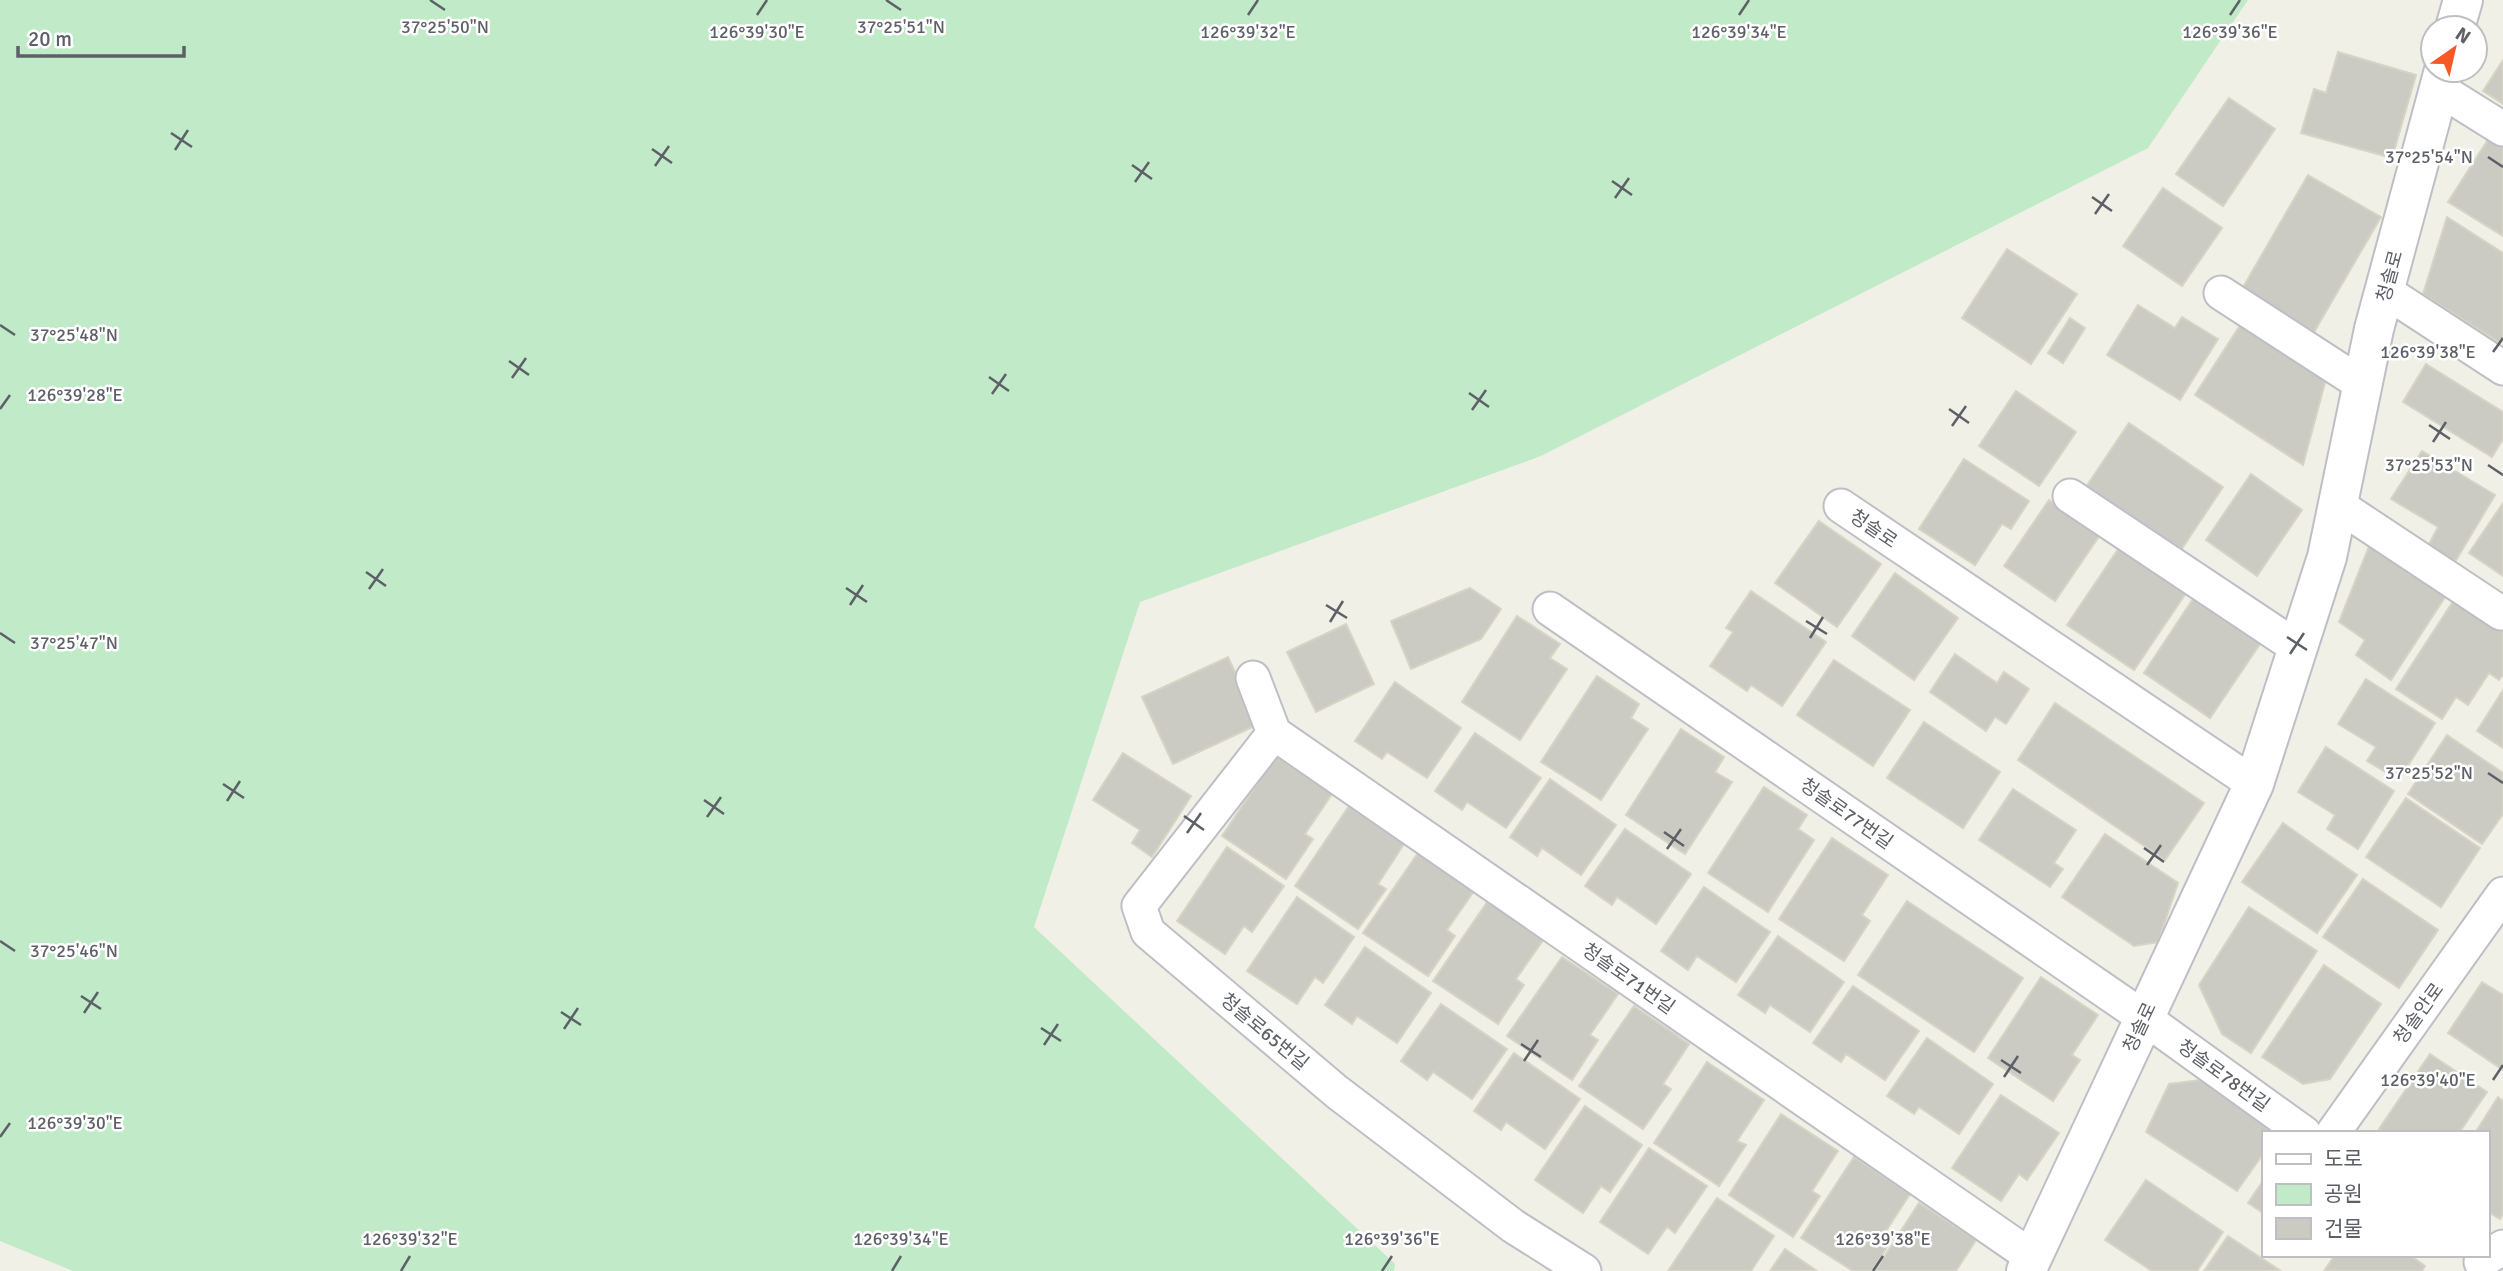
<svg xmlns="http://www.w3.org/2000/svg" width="2503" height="1271" font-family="Signika,'Noto Sans KR',sans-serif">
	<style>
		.green { fill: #c1eac8 }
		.building { fill: #cccbc3; stroke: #d6d4c4; stroke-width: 2 }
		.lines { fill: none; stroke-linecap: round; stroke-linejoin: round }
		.service-casing { stroke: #bebfc6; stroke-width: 37 }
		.tertiary-casing { stroke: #bebfc6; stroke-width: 42 }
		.service { stroke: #fff; stroke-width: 33 }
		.tertiary { stroke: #fff; stroke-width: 38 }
		.ticks { fill: none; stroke: #5e6068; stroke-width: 2.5 }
		.labels { text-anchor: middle; stroke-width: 5; stroke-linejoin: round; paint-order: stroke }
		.street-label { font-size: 19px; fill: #5e6068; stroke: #fff }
		.ticks-label { font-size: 18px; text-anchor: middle; fill: #5e6068; stroke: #fff; stroke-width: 5; stroke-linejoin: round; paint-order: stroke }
	</style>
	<rect width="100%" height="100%" fill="#f1f0e6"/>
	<polygon class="green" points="0,0 2248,0 2148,148 1541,456 1140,602 1034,927 1395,1264 1394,1271 73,1271 0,1241"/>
	<g class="building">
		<polygon points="2338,52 2416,75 2392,158 2301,133 2314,89 2326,93"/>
		<polygon points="2503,60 2503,104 2483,91"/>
		<polygon points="2229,98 2275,129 2223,206 2176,174"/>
		<polygon points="2491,135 2503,143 2503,236 2448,202"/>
		<polygon points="2308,175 2381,217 2314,332 2242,289"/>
		<polygon points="2163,188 2222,228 2182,286 2123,246"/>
		<polygon points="2447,217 2503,253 2503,339 2500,343 2423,294"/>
		<polygon points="2007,249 2077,294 2031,364 1962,318"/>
		<polygon points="2138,305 2175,328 2182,317 2218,339 2180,400 2107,355"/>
		<polygon points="2070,318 2085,328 2063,363 2048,353"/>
		<polygon points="2241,324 2326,379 2303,465 2195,395"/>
		<polygon points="2426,364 2503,412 2503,439 2492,457 2403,402"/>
		<polygon points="2016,391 2076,432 2039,486 1979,446"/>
		<polygon points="2129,423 2223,487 2181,550 2086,487"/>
		<polygon points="2422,451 2495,495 2455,562 2428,546 2438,527 2391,499"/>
		<polygon points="1964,459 2029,501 2011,529 2002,524 1975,565 1919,529"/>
		<polygon points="2251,474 2302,510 2257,576 2206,540"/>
		<polygon points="2049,500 2100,535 2055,601 2004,566"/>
		<polygon points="2503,503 2503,576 2469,553"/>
		<polygon points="1819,521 1881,564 1837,627 1775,583"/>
		<polygon points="2370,544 2447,594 2391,680 2356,655 2365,640 2339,622"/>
		<polygon points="2119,548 2186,593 2134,670 2067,625"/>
		<polygon points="1895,573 1958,618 1914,680 1852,636"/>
		<polygon points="1470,588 1501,609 1481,639 1411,669 1391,621"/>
		<polygon points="1751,591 1826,642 1782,706 1751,685 1747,691 1710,666 1733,632 1726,628"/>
		<polygon points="2195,596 2262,641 2210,718 2144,673"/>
		<polygon points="2454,600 2503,632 2503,675 2499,680 2489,673 2468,705 2456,697 2442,719 2396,689"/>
		<polygon points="1517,616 1560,644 1550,658 1567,669 1520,740 1462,702"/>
		<polygon points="1346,624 1374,684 1316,712 1287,652"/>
		<polygon points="1955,654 1997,683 2004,672 2029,689 2006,724 1995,717 1986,731 1930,692"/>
		<polygon points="1228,657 1259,724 1173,764 1142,697"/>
		<polygon points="1834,660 1910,710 1873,766 1797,715"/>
		<polygon points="1597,676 1639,704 1631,718 1648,729 1601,800 1541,762"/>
		<polygon points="2366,679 2435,723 2399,780 2367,761 2376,747 2338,724"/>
		<polygon points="1395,682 1461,728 1427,778 1387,752 1382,759 1355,741"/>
		<polygon points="2503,690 2503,748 2477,731"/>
		<polygon points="2055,703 2204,803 2165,860 2018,760"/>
		<polygon points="1924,722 2000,772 1963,828 1887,778"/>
		<polygon points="1681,729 1724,757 1715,772 1732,782 1685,854 1626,815"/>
		<polygon points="1475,733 1541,778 1506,828 1467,802 1462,810 1435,791"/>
		<polygon points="2447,735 2503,773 2503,814 2482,844 2408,794"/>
		<polygon points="2326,747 2394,791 2358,849 2327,829 2335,815 2298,792"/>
		<polygon points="1123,753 1191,796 1152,857 1132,843 1140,830 1093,800"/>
		<polygon points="1276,756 1332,794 1305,834 1313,839 1286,879 1222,836"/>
		<polygon points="1550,779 1616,825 1581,875 1542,848 1537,856 1510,837"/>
		<polygon points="1764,787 1807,815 1798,829 1814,840 1768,912 1708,873"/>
		<polygon points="2013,789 2076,830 2054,863 2063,869 2050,887 1979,840"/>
		<polygon points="2406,798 2480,848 2441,907 2366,857"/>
		<polygon points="1349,806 1404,844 1378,884 1386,889 1358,929 1295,886"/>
		<polygon points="2283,823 2357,875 2317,933 2242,882"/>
		<polygon points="1625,829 1691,874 1656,924 1617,897 1612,905 1585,886"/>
		<polygon points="2105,834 2178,883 2158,942 2134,946 2062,897"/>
		<polygon points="1832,838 1888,875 1862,915 1870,921 1844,961 1779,919"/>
		<polygon points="1227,847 1284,886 1252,932 1244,926 1225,954 1177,921"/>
		<polygon points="1418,853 1474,891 1447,930 1455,936 1428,976 1363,933"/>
		<polygon points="2363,879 2438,930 2399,988 2323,937"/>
		<polygon points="1704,887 1770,932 1736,982 1697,956 1688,970 1661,951"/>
		<polygon points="1297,897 1354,937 1323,983 1315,977 1297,1004 1247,971"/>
		<polygon points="1488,901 1544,939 1516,979 1524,985 1498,1024 1433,981"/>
		<polygon points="1907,901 2023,978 1974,1052 1858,975"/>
		<polygon points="2249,907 2317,951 2251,1053 2222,1034 2199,985"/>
		<polygon points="1778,936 1844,982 1810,1032 1770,1005 1765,1013 1738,995"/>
		<polygon points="1365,947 1431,993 1397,1043 1357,1016 1352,1024 1325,1005"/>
		<polygon points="1562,957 1618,994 1590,1035 1598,1040 1572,1080 1507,1036"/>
		<polygon points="2324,965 2381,1004 2330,1079 2303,1084 2262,1057"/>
		<polygon points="2041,977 2098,1015 2072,1055 2080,1060 2053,1101 1988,1058"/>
		<polygon points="2482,982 2503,995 2503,1070 2448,1033"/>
		<polygon points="1853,986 1919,1031 1885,1080 1846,1054 1841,1062 1813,1043"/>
		<polygon points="1441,1004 1507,1049 1472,1099 1433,1072 1427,1080 1401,1061"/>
		<polygon points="1634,1006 1689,1044 1663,1084 1671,1089 1643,1129 1579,1086"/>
		<polygon points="1927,1038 1993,1084 1959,1134 1919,1107 1914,1114 1887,1096"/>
		<polygon points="1514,1053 1580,1099 1545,1149 1506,1122 1501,1130 1474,1111"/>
		<polygon points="2430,1054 2487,1092 2459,1133 2385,1133 2379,1129"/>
		<polygon points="1707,1062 1764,1100 1737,1141 1746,1145 1719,1186 1654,1143"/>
		<polygon points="2201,1080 2278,1133 2263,1133 2263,1154 2237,1191 2146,1132 2169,1084"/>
		<polygon points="2001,1095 2059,1133 2027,1180 2019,1174 2001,1201 1952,1168"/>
		<polygon points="2498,1097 2503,1101 2503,1214 2500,1219 2487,1211 2487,1133 2475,1133"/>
		<polygon points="1585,1106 1642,1145 1610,1192 1601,1186 1583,1213 1535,1180"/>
		<polygon points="1781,1114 1838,1151 1812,1191 1820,1196 1793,1237 1729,1195"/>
		<polygon points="1649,1148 1707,1186 1675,1233 1667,1227 1648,1254 1600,1222"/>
		<polygon points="1854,1157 1910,1194 1884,1234 1892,1239 1872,1271 1853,1271 1801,1238"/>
		<polygon points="2146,1180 2223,1232 2197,1271 2152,1271 2105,1240"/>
		<polygon points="2263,1181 2263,1213 2248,1203"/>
		<polygon points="1717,1198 1774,1236 1751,1271 1668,1271"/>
		<polygon points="1919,1203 1976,1240 1956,1271 1875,1271"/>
		<polygon points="2228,1236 2281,1271 2204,1271"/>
		<polygon points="1785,1249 1817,1271 1770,1271"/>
		<polygon points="2335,1255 2410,1255 2425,1266 2422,1271 2324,1271"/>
	</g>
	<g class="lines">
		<defs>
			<g id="service">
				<polyline points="2439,89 2503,129"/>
				<polyline points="2385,291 2503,368"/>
				<polyline points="2221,293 2363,385"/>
				<polyline points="2070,496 2298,648"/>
				<polyline points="2338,505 2501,613"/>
				<polyline points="1841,506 2254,784"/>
				<polyline points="1550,609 2143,1017 2304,1133"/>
				<polyline points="1253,678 1274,733 2032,1257"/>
				<polyline points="1274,733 1139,906 1148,932 1337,1092 1513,1226 1584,1271"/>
				<polyline points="2333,1133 2503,894"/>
				<polyline points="2481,1262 2503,1247"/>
			</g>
			<g id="tertiary">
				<polyline points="2455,28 2463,0"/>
				<polyline points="2026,1271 2254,784 2327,557 2374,329 2444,70"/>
			</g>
		</defs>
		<use href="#service" class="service-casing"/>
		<use href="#tertiary" class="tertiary-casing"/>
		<use href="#service" class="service"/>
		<use href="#tertiary" class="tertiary"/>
	</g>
	<path class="ticks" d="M430,0l15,10M886,0l15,10M757,15l10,-15M1248,15l10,-15M1739,15l10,-15M2230,15l10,-15M171,133l21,14M652,149l20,14M175,150l13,-20M2488,157l15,10M1132,165l20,14M655,166l14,-20M1612,181l20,14M1135,182l14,-20M2092,197l20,14M1615,198l14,-20M2095,214l14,-20M0,325l15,10M2493,352l10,-14M509,361l20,14M989,377l20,14M512,378l14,-20M1469,393l20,14M992,394l14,-20M0,409l10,-14M1949,409l20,14M1472,410l14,-20M2429,425l21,14M1952,426l14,-20M2433,442l13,-20M2488,465l15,10M366,572l20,14M846,588l21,14M369,589l14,-20M850,605l13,-20M1326,605l21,13M1806,621l21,13M1330,622l13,-21M0,633l15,10M2287,637l20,13M1810,638l13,-21M2290,654l14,-21M2488,773l15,10M223,784l21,14M704,800l20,14M227,801l13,-20M1184,816l20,14M707,817l14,-20M1664,832l20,14M1187,833l14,-20M2144,848l20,14M1667,849l14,-20M2147,865l14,-20M0,941l15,10M81,996l20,13M561,1012l20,13M84,1013l14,-21M1041,1028l20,13M564,1029l14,-21M1521,1044l20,13M1044,1045l14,-21M2001,1060l20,13M1524,1061l14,-21M2004,1077l14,-21M2493,1080l10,-15M0,1137l10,-14M401,1271l9,-15M892,1271l9,-15M1382,1271l10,-15M1873,1271l10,-15"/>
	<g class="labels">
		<g class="street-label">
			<text transform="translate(2389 276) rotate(-75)" y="7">청솔로</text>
			<text transform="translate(1874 528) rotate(34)" y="7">청솔로</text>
			<text transform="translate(1847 813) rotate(35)" y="7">청솔로77번길</text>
			<text transform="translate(1629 978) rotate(35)" y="7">청솔로71번길</text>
			<text transform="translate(2418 1013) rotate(-54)" y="7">청솔안로</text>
			<text transform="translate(2139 1027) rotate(-65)" y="7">청솔로</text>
			<text transform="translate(1265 1031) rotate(40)" y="7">청솔로65번길</text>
			<text transform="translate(2224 1075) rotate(36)" y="7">청솔로78번길</text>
		</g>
	</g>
	<g class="ticks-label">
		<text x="445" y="33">37°25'50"N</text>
		<text x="901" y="33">37°25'51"N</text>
		<text x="1248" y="38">126°39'32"E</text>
		<text x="1739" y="38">126°39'34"E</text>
		<text x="2230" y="38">126°39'36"E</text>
		<text x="757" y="38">126°39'30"E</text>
		<text x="2429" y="163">37°25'54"N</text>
		<text x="74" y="341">37°25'48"N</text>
		<text x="2428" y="358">126°39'38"E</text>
		<text x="75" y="401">126°39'28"E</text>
		<text x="2429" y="471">37°25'53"N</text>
		<text x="74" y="649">37°25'47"N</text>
		<text x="2429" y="779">37°25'52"N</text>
		<text x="74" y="957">37°25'46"N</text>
		<text x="2428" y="1086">126°39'40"E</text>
		<text x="75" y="1129">126°39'30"E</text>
		<text x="410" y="1245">126°39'32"E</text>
		<text x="901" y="1245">126°39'34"E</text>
		<text x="1392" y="1245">126°39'36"E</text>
		<text x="1883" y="1245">126°39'38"E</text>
	</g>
	<rect x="2262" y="1131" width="228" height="126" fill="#ffffff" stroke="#bfbfc3" stroke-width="2"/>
	<rect x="2276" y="1154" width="35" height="10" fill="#ffffff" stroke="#bfbfc3" stroke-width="2"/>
	<text x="2324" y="1166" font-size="21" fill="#5e6068">도로</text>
	<rect x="2276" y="1184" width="35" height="21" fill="#c1eac8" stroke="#bfbfc3" stroke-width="2"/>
	<text x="2324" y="1201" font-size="21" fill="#5e6068">공원</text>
	<rect x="2276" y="1218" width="35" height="21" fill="#cccbc3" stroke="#bfbfc3" stroke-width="2"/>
	<text x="2324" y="1236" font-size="21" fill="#5e6068">건물</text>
	<g transform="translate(2454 49) rotate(34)"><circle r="33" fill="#ffffff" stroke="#bfbfc3" stroke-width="2"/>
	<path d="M0-5L12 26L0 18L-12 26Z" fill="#f65927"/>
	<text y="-10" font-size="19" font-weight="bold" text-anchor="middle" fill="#5e6068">N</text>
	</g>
	<path d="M18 46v10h166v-10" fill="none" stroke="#5e6068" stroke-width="3.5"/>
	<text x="28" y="46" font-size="21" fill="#5e6068" stroke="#ffffff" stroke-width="5" paint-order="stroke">20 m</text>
</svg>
